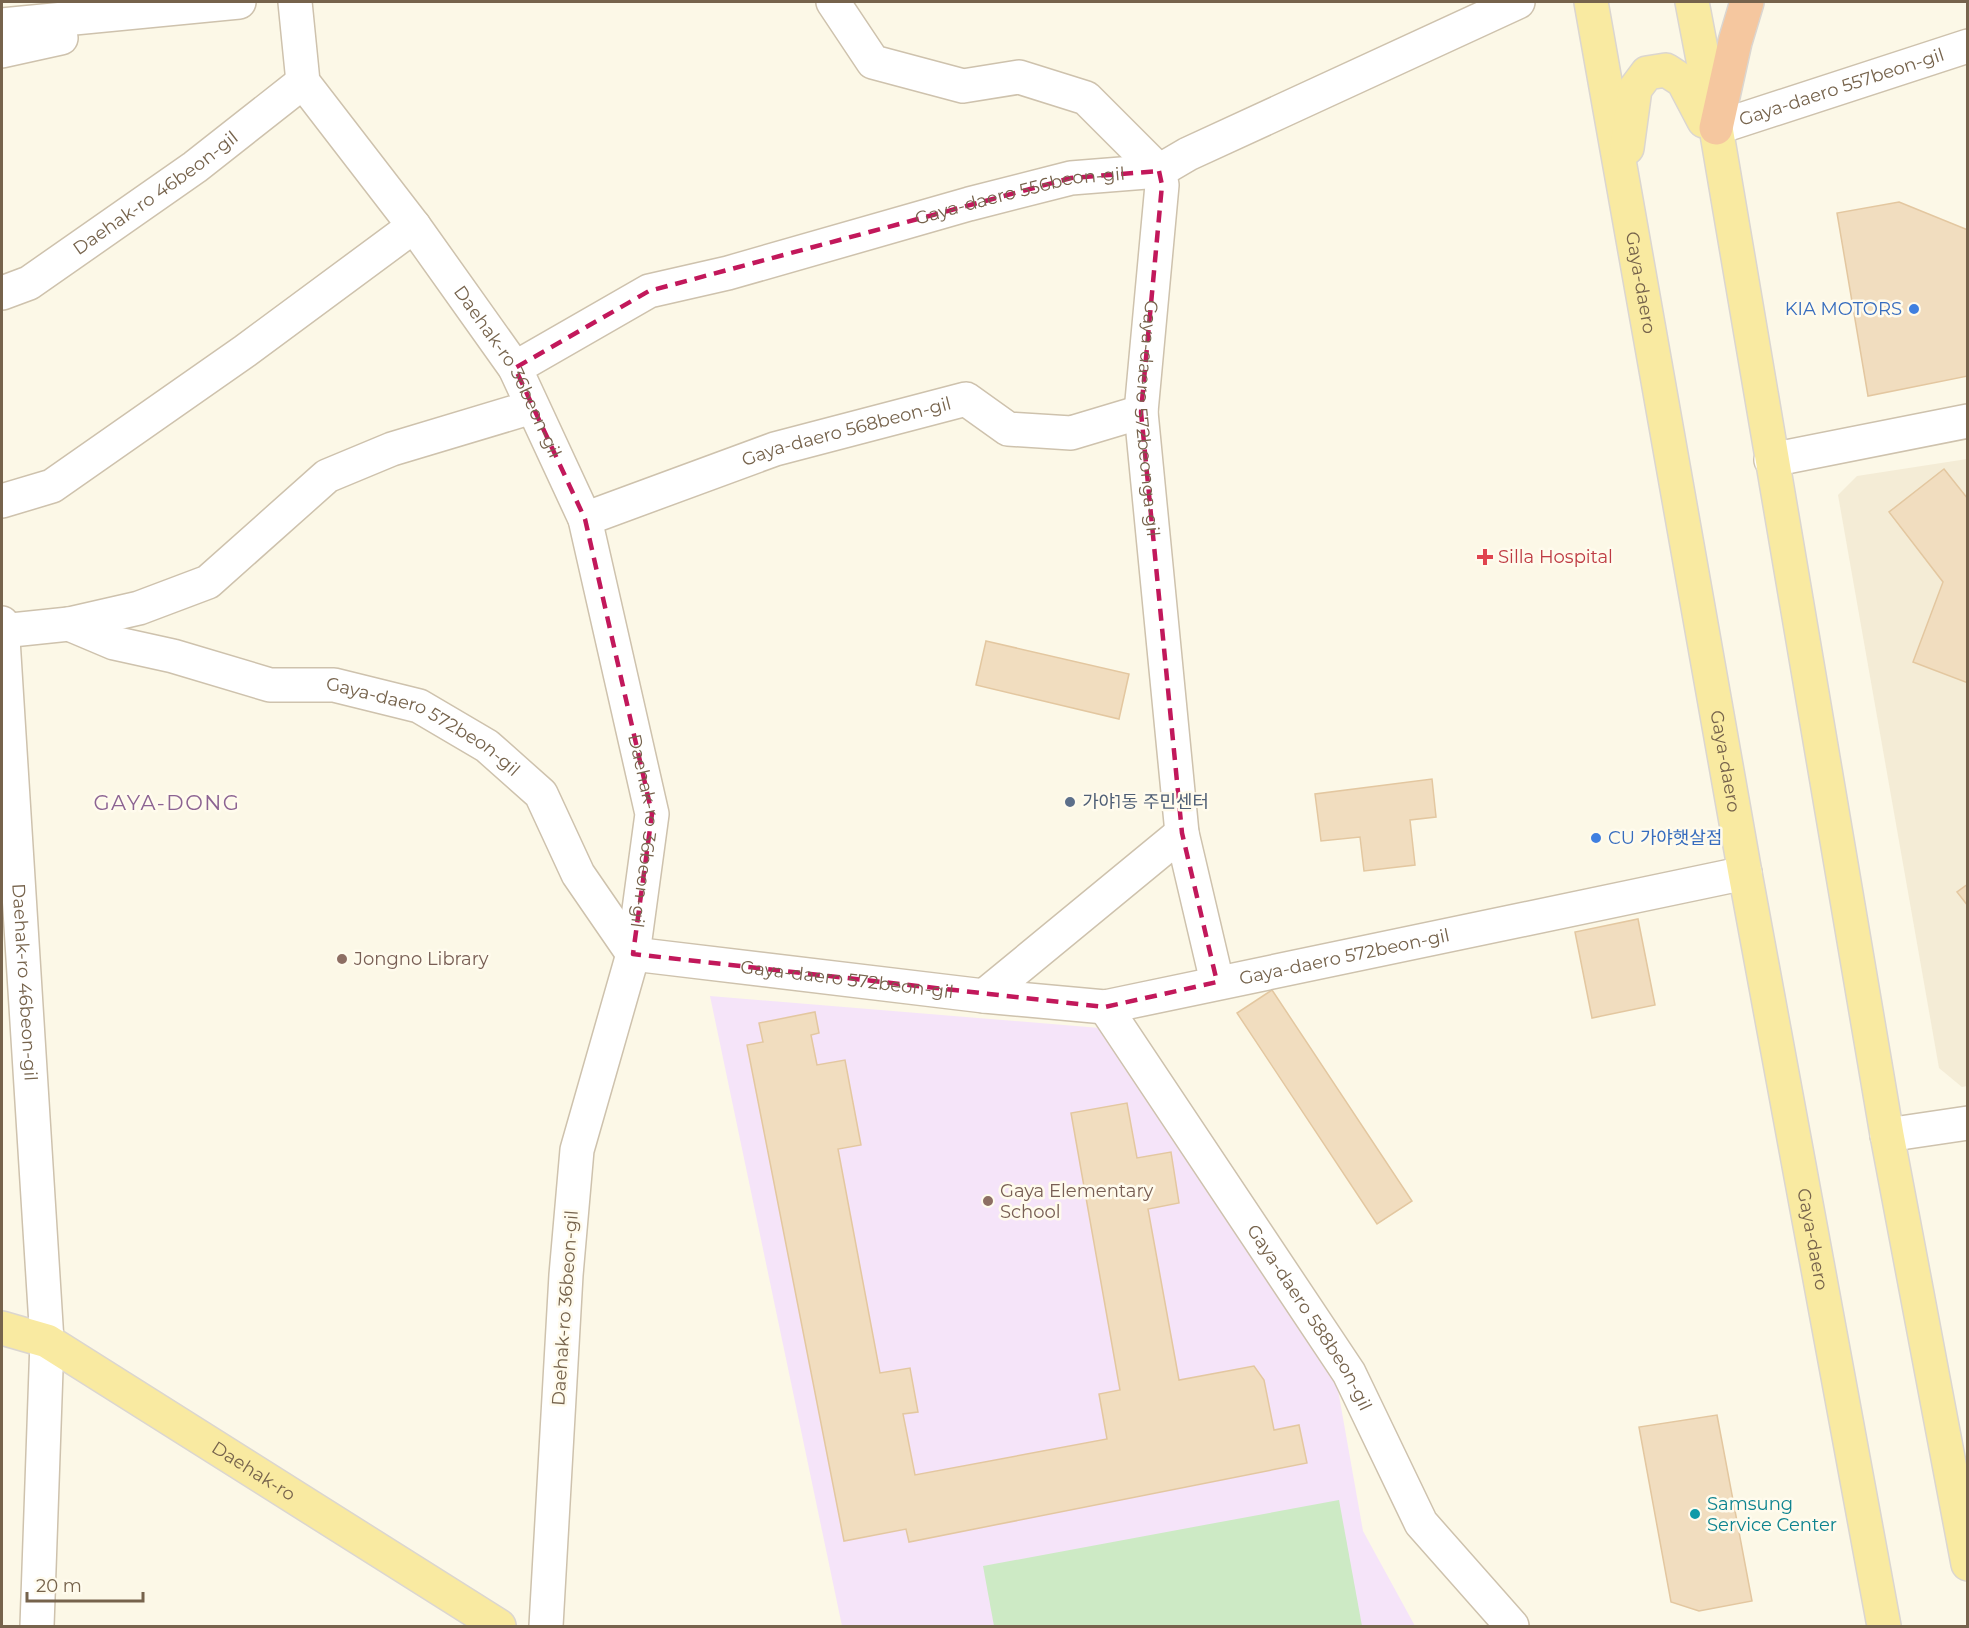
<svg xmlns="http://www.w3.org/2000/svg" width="1969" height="1628" font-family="Montserrat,'Noto Sans KR',sans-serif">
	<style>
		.residential { fill: #f4ecd6 }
		.education { fill: #f5e4f9 }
		.green { fill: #cdeac5 }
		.building { fill: #f1ddbf; stroke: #e3c7a0; stroke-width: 1.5 }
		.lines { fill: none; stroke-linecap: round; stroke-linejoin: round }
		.minor-casing { stroke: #cec2ad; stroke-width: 36 }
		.major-casing { stroke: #dbd6d0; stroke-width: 36 }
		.highway-casing { stroke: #dbd6d0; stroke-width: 36 }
		.minor { stroke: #fff; stroke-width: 33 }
		.major { stroke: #f9eaa1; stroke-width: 33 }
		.highway { stroke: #f5c79f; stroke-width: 33 }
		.marked { fill: none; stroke: #c2185b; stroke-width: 4.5; stroke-dasharray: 12 8; stroke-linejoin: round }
		.shop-dot { fill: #3f7fe0; stroke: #fffbed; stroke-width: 2 }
		.health-dot { fill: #e0444e; stroke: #fffbed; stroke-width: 2 }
		.service-dot { fill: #5c6f8a; stroke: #fffbed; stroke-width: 2 }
		.education-dot { fill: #8d6e63; stroke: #fffbed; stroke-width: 2 }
		.culture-dot { fill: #0f9aa8; stroke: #fffbed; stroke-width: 2 }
		.labels { text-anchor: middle; stroke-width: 5; stroke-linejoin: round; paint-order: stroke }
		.street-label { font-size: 18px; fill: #76634c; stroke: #fffbed }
		.shop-label { font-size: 18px; fill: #366cbe; stroke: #fffbed; text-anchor: end }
		.health-label { font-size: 18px; fill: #be3a42; stroke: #fffbed; text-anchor: start }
		.service-label { font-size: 18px; fill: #4e5e75; stroke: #fffbed; text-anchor: start }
		.education-label { font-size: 18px; fill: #785e54; stroke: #fffbed; text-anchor: start }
		.culture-label { font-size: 18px; fill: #0d838f; stroke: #fffbed; text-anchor: start }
		.quarter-label { font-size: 21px; letter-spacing: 1.5px; fill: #8c6392; stroke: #fffbed }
	</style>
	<rect width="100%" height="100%" fill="#fcf8e7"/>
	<polygon class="residential" points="1967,459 1967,1086 1962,1087 1939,1068 1838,495 1857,476"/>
	<polygon class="education" points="710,996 1112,1029 1335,1373 1363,1531 1415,1626 842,1626"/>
	<polygon class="green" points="1339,1500 1362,1626 994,1626 983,1566"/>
	<g class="building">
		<polygon points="1899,202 1968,230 1968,376 1868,396 1837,213"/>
		<polygon points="1944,469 1968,499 1968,683 1913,662 1943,582 1889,512"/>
		<polygon points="986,641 1129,674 1119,719 976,685"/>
		<polygon points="1432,779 1436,817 1410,820 1415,865 1364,871 1360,837 1321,841 1315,794"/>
		<polygon points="1968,884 1968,906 1957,892"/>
		<polygon points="1638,919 1655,1005 1592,1018 1575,932"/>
		<polygon points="1272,990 1412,1201 1377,1224 1237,1013"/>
		<polygon points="815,1012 819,1033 811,1035 817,1065 845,1060 861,1145 838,1149 880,1373 910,1368 918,1412 903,1414 915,1475 1107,1439 1099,1394 1120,1390 1071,1113 1127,1103 1137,1158 1171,1152 1179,1203 1148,1209 1179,1380 1254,1366 1264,1380 1274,1430 1299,1425 1307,1463 909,1542 906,1529 844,1541 747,1045 763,1042 759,1023"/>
		<polygon points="1717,1415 1752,1601 1699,1611 1671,1602 1639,1427"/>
	</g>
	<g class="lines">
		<defs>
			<g id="minor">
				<path id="s1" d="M295,2l8,80 111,144 101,142 70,151 67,295 -19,140 -56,196 -11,125 -20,351"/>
				<path id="s2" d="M833,2l40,60 90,24 56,-9 67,21 73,73 3,14 -21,227 41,421 35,149"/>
				<polyline points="2,25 239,2"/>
				<polyline points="2,51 61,38"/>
				<path id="s3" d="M1716,128l252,-82"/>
				<path id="s4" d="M2,293l27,-10 166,-116 108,-85"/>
				<path id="s5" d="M515,368l134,-77 79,-18 241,-69 102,-26 88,-7 29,-17 330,-152"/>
				<polyline points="1771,460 1968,421"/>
				<polyline points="2,501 52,486 245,351 414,226"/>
				<path id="s6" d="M585,519l190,-70 191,-50 42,30 63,4 70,-21"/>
				<path id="s7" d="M2,623l45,718 -10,285"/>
				<path id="s8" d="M69,624l45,19 59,13 97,29h64l85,21 68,40 54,48 37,80 55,80 351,42 121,11 640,-134"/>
				<polyline points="2,631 69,624 139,608 208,582 327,476 392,449 532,407"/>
				<polyline points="984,996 1182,833"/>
				<path id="s9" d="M1105,1007l244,366 72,150 91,103"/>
				<polyline points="1887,1135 1968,1123"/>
			</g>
			<g id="major">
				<path id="s10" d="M1591,2l154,871 139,753"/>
				<polyline points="1692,2 1716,128 1887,1135 1968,1564"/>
				<polyline points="1627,148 1635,89 1647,73 1666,70 1683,81 1704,121"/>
				<path id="s11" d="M2,1328l45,13 452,285"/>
			</g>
			<polyline id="highway" points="1716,128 1735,42 1747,2"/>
		</defs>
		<use href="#minor" class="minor-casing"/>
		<use href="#major" class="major-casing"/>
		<use href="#highway" class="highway-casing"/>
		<use href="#minor" class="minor"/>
		<use href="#major" class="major"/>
		<use href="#highway" class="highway"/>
	</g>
	<path class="marked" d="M1159,171l3,14 -21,227 41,421 35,149 -112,25 -472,-53 19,-140 -67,-295 -70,-151 134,-77 422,-113z"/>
	<g class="shop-dot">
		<circle cx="1914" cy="309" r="6"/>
		<circle cx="1596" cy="838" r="6"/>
	</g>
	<path class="health-dot" d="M1482 548h6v6h6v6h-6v6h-6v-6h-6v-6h6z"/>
	<circle class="service-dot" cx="1070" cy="802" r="6"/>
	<g class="education-dot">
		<circle cx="342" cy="959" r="6"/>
		<circle cx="988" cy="1201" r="6"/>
	</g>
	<circle class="culture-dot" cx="1695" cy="1514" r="6"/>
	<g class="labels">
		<g class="street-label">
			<text dy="6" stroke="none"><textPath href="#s3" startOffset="132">Gaya-daero 557beon-gil</textPath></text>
			<text dy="6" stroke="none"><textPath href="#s4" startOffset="184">Daehak-ro 46beon-gil</textPath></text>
			<text dy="6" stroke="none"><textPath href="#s5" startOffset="538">Gaya-daero 556beon-gil</textPath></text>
			<text dy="6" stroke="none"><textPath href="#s10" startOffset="285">Gaya-daero</textPath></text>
			<text dy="6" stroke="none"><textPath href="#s1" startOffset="436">Daehak-ro 36beon-gil</textPath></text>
			<text dy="6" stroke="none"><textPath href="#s2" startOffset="644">Gaya-daero 572beonga-gil</textPath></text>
			<text dy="6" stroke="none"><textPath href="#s6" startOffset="276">Gaya-daero 568beon-gil</textPath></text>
			<text dy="6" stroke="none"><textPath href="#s8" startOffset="374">Gaya-daero 572beon-gil</textPath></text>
			<text dy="6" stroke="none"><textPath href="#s10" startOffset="771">Gaya-daero</textPath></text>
			<text dy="6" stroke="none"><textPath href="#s1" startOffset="922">Daehak-ro 36beon-gil</textPath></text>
			<text dy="6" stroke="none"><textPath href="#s8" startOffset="1418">Gaya-daero 572beon-gil</textPath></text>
			<text dy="6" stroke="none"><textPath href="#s8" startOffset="914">Gaya-daero 572beon-gil</textPath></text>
			<text dy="6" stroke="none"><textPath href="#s7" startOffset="360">Daehak-ro 46beon-gil</textPath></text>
			<text dy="6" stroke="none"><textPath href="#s10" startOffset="1257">Gaya-daero</textPath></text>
			<text transform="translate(565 1308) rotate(-86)" y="6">Daehak-ro 36beon-gil</text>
			<text dy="6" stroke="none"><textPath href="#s9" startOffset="372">Gaya-daero 588beon-gil</textPath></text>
			<text dy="6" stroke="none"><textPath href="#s11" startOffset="291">Daehak-ro</textPath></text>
		</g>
		<g class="shop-label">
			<text x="1902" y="315">KIA MOTORS</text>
			<text x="1608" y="844" text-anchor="start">CU 가야햇살점</text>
		</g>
		<g class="health-label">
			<text x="1498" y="563">Silla Hospital</text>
		</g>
		<g class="service-label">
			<text x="1082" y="808">가야1동 주민센터</text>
		</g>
		<g class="education-label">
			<text x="354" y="965">Jongno Library</text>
			<text x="1000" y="1197">Gaya Elementary<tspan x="1000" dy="21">School</tspan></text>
		</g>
		<g class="culture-label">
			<text x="1707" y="1510">Samsung<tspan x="1707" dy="21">Service Center</tspan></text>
		</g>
		<g class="quarter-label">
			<text x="167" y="810">GAYA-DONG</text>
		</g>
	</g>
	<rect width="1969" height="1628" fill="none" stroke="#76634c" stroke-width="6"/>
	<path d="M27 1592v9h116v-9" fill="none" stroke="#76634c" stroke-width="3"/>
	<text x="36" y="1592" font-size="18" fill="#76634c" stroke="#fffbed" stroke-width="4.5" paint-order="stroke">20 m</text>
</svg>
